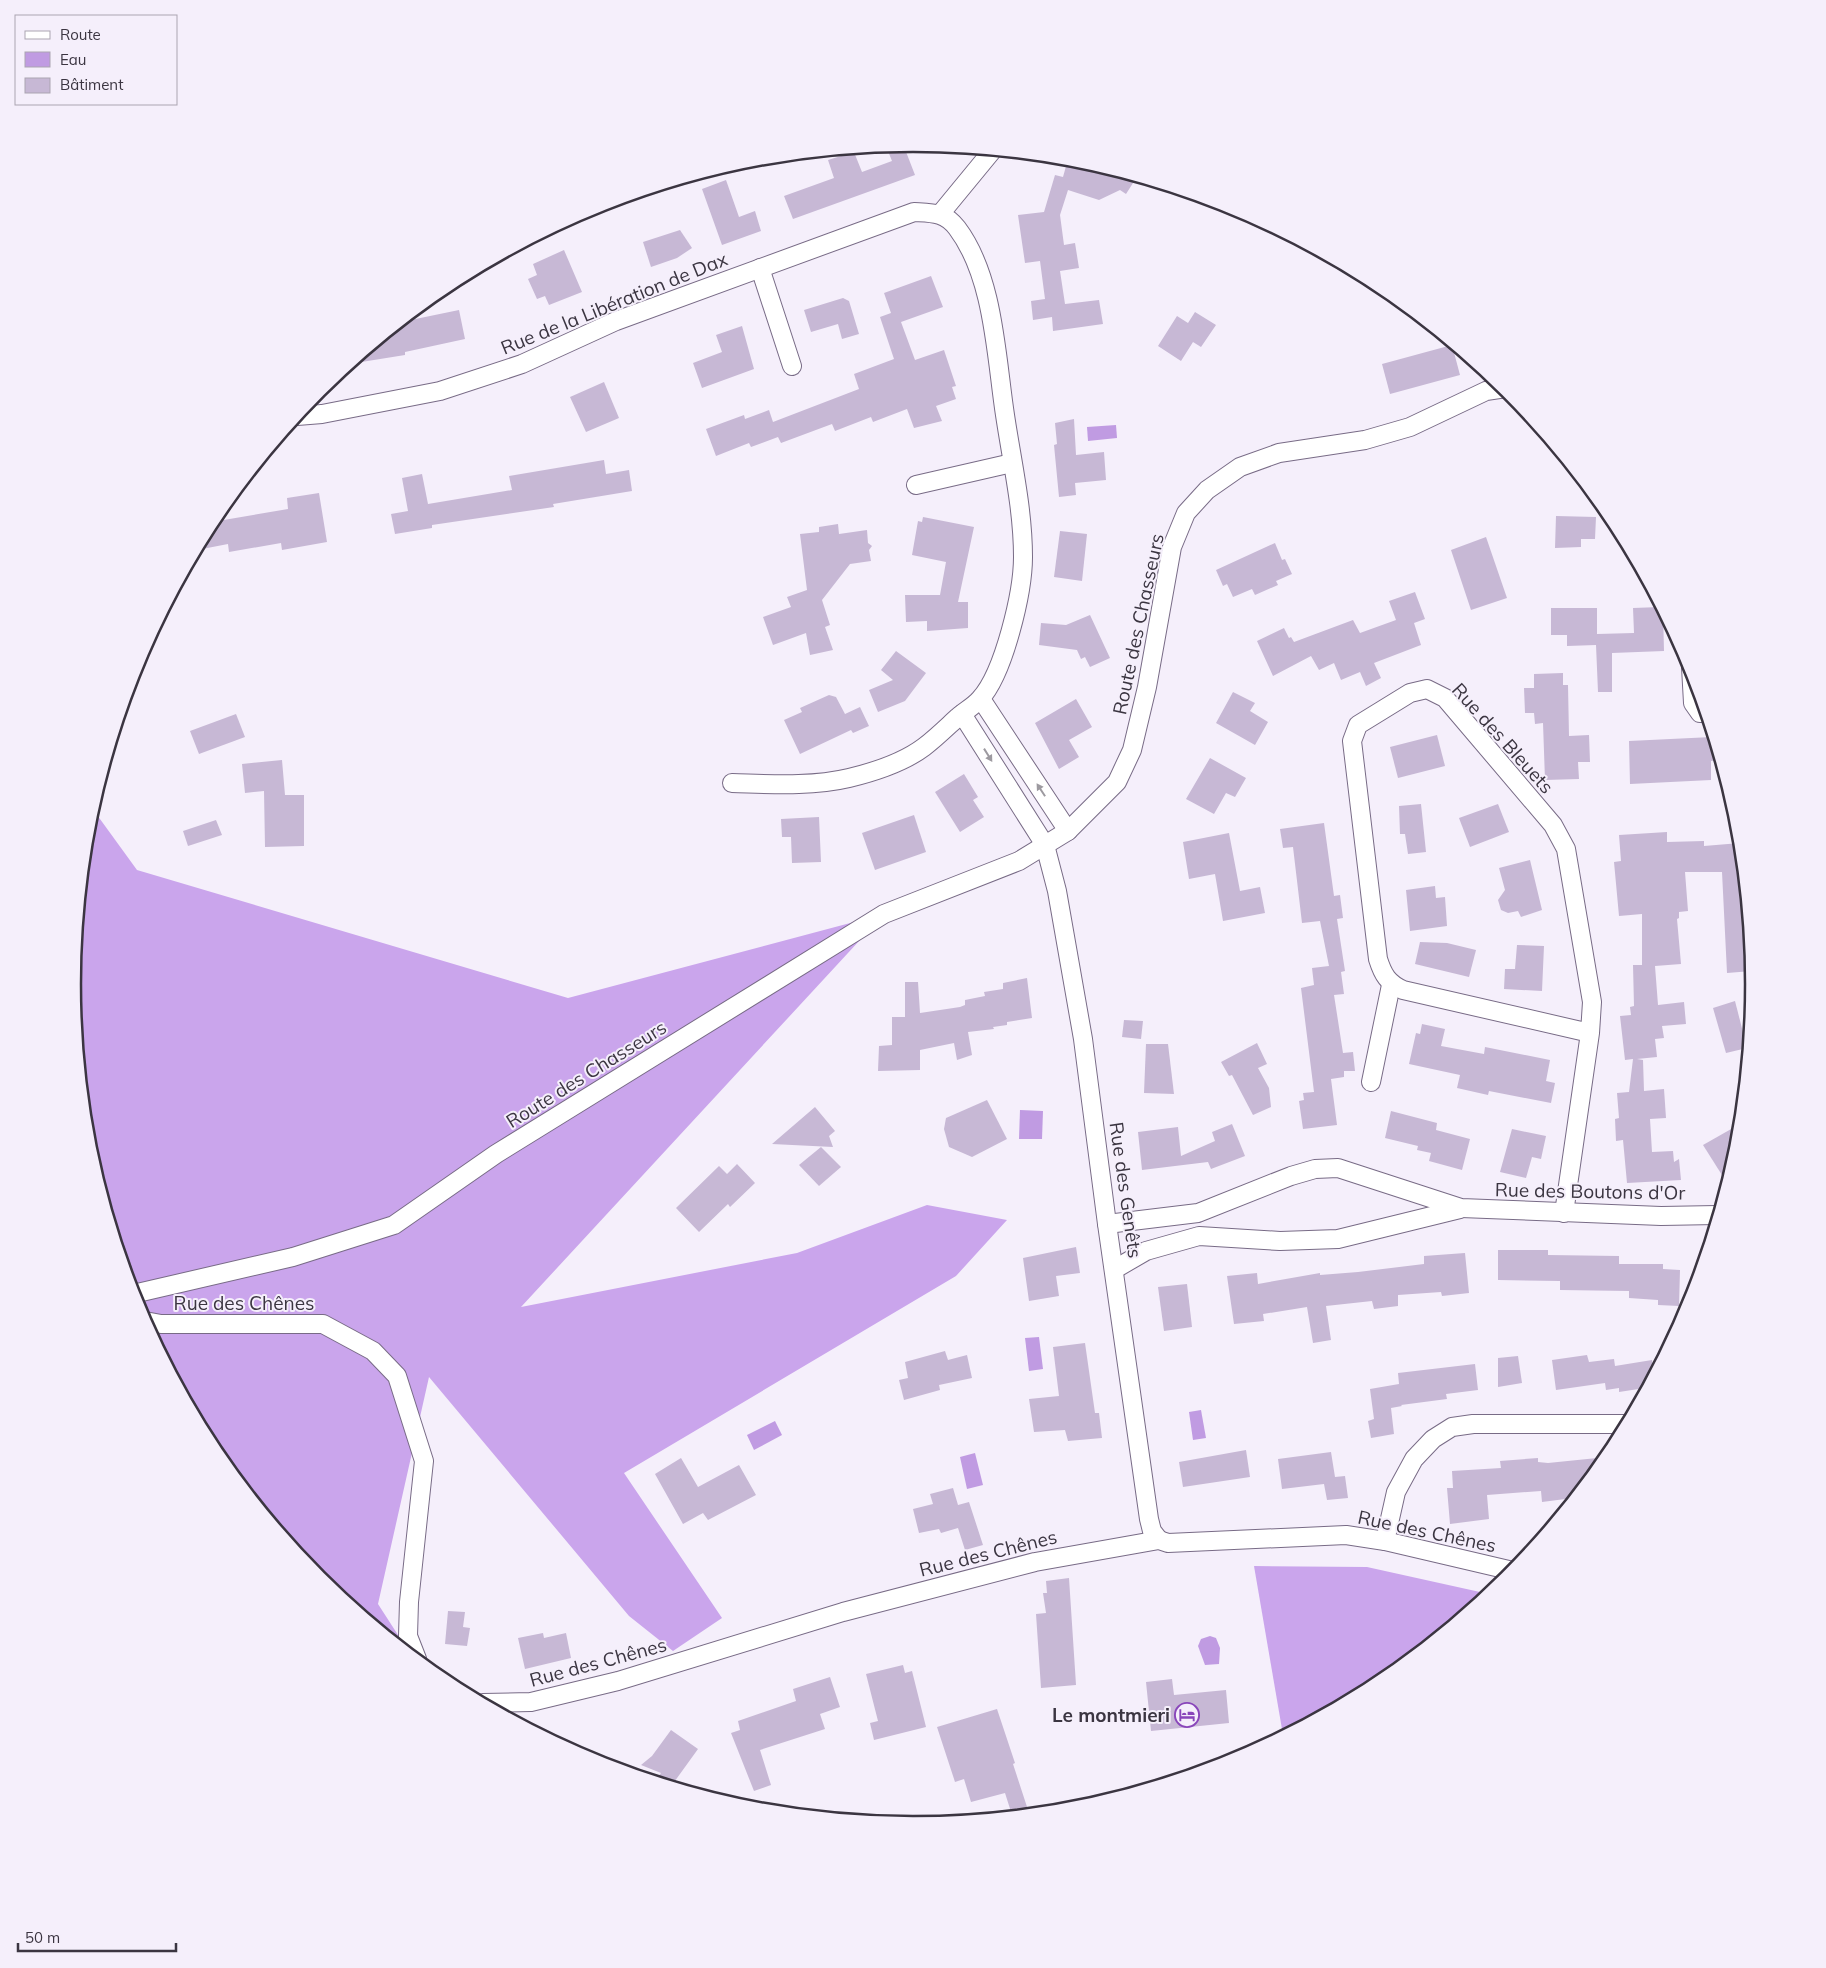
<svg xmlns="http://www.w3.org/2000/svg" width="1826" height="1968" font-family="Mulish,sans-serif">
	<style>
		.forest { fill: #caa5ec }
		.water { fill: #c09be2 }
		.building { fill: #c7b8d5 }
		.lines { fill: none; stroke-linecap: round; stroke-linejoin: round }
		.street-casing { stroke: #786b86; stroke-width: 20 }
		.street { stroke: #fff; stroke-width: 18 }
		.oneway { fill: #9d9aa0 }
		.labels { text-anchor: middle; stroke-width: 4; stroke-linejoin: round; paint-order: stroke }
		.street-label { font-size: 19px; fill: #3b3541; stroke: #f5effb }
		.poi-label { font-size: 19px; font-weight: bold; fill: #3b3541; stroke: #f5effb; text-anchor: end }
		.rim { fill: none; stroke: #3b3541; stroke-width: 2.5 }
	</style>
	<rect width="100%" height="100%" fill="#f5effb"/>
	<g class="forest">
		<polygon points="92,808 137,870 568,998 884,914 521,1307 797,1253 927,1205 1007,1220 956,1276 624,1473 722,1618 673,1651 629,1616 429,1377 378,1604 409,1652 318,1578 214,1451 136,1305 89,1148 73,984 89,820"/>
		<polygon points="1254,1566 1367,1567 1489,1594 1380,1683 1283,1735"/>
	</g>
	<g class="water">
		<polygon points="1116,425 1117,438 1088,441 1087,427"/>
		<polygon points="1020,1110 1043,1111 1042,1139 1019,1139"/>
		<polygon points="1039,1337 1043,1369 1029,1371 1025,1338"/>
		<polygon points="1201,1410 1206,1438 1193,1440 1189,1412"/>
		<polygon points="775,1421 782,1435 754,1450 747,1435"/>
		<polygon points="975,1453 983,1485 967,1489 960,1457"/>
		<polygon points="1210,1636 1216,1638 1220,1648 1219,1664 1205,1665 1198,1646 1201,1639"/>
	</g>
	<g class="building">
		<polygon points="903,144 915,175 793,219 784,196 834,178 828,160 854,152 862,172 892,161 886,146"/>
		<polygon points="1068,159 1140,179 1133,183 1126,194 1120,190 1099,200 1068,190 1060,215 1064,245 1075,243 1079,268 1060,271 1065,304 1099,300 1103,324 1053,331 1052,317 1033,320 1031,301 1045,299 1040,261 1025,263 1018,215 1044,212 1055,175 1063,177"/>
		<polygon points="726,180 739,217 755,211 761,231 722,245 702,189"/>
		<polygon points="680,230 692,248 677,258 651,267 643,242"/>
		<polygon points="564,250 582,292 549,305 545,296 537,299 528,279 537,275 533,264"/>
		<polygon points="931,276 943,307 901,322 915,360 944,350 956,386 952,387 956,399 936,406 942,421 914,428 907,409 873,422 871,417 835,431 832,424 781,443 778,437 751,447 749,443 716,456 706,429 744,415 745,419 769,410 773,422 859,389 854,374 894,359 880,317 891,313 884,293"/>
		<polygon points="843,298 849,301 859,334 842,339 838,324 811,332 804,310"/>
		<polygon points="459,310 465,339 405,352 405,355 349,364 401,322"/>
		<polygon points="1195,312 1216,325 1201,347 1193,342 1181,361 1158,346 1177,316 1188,323"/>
		<polygon points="742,326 754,369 702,388 693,363 722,352 716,335"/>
		<polygon points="1452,345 1460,375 1390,394 1382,364"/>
		<polygon points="604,382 619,418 586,432 570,397"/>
		<polygon points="1074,419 1076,455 1104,452 1106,480 1075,483 1076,495 1059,497 1054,445 1057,444 1055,423"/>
		<polygon points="604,460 606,474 629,470 632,491 553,504 554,507 432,525 432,528 395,534 391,514 408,511 402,478 422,474 428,504 512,490 509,476"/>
		<polygon points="319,493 327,542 282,550 281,543 229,552 228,544 197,550 212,522 288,509 287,498"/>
		<polygon points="1556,516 1596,517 1595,539 1581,539 1581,547 1555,548"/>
		<polygon points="923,517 974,527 958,602 968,602 968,628 927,631 927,621 906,622 905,595 940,595 946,562 912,555 918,521 922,522"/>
		<polygon points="838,524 839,534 867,530 868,543 872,546 869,550 871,561 850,564 822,600 830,625 825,627 833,650 810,655 806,633 773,645 763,617 791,607 787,597 807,590 800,534 819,532 819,527"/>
		<polygon points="1060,531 1087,534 1082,581 1054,577"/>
		<polygon points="1486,537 1507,598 1471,610 1451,550"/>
		<polygon points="1275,543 1282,560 1285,559 1292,574 1276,581 1278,585 1255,595 1252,589 1233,597 1227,584 1223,586 1216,570"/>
		<polygon points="1415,592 1425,619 1414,623 1421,645 1374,663 1381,678 1366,686 1360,672 1341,680 1334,663 1319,670 1311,656 1273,676 1257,641 1284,628 1289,638 1291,637 1294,642 1353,620 1360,633 1396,620 1389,601"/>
		<polygon points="1660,607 1663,612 1664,651 1612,653 1612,692 1598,692 1596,645 1567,646 1567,635 1551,635 1551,608 1597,608 1597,634 1634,633 1633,608"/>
		<polygon points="1090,615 1110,658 1090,667 1085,657 1081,659 1077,650 1039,645 1041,623 1066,625"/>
		<polygon points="896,651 926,673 905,701 878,712 869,690 893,680 881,670"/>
		<polygon points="1563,673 1563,685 1568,685 1569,736 1589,735 1590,762 1578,762 1579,779 1545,780 1543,723 1535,724 1534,713 1525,713 1524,688 1534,688 1534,674"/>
		<polygon points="1233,692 1255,703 1250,711 1268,722 1255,745 1216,723"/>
		<polygon points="829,695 836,697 845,714 860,707 869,726 853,733 851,730 800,754 784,720 802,712 800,708"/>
		<polygon points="1076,699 1092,727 1069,740 1079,757 1059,769 1035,723"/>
		<polygon points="236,714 245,737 199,754 190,731"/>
		<polygon points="1437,735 1445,766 1398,778 1390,747"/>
		<polygon points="1712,737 1719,760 1711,761 1711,780 1630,784 1629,741"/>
		<polygon points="1210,758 1246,778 1235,797 1226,793 1214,814 1186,799"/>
		<polygon points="282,760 285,795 304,795 304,846 265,847 264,791 245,793 242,764"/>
		<polygon points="964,774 978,797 973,800 984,817 960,832 935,792"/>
		<polygon points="1421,804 1426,852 1408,854 1405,834 1400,834 1399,806"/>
		<polygon points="1498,804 1509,832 1470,847 1459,818"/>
		<polygon points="914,815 926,852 875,870 862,833"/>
		<polygon points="819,817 821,862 792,863 791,837 782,837 781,819"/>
		<polygon points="216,820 222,835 188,846 183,831"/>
		<polygon points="1324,823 1334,896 1340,895 1343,918 1337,919 1345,971 1341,972 1344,994 1334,995 1343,1053 1353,1052 1355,1071 1344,1071 1344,1077 1331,1079 1337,1125 1303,1129 1299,1101 1304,1100 1303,1093 1314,1092 1301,988 1314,985 1312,968 1329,966 1320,921 1302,923 1293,847 1283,848 1280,829"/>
		<polygon points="1667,832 1667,842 1704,841 1704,846 1740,843 1752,971 1727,973 1722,872 1685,872 1688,911 1679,912 1679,918 1677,919 1681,964 1655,966 1658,1005 1684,1002 1686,1024 1662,1026 1664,1038 1655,1039 1657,1057 1637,1059 1643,1060 1644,1091 1664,1089 1666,1118 1650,1119 1652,1152 1673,1151 1674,1162 1679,1159 1681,1180 1627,1183 1623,1140 1616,1141 1615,1119 1619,1118 1617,1093 1629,1092 1633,1059 1625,1060 1620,1016 1631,1015 1630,1007 1634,1006 1633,965 1642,965 1642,914 1619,916 1614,862 1621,861 1619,835"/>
		<polygon points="1229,833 1240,891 1260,887 1265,913 1223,921 1215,874 1189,879 1183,842"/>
		<polygon points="1530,860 1542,910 1521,917 1518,911 1508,913 1501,910 1498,900 1505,890 1499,868"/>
		<polygon points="1435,886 1436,898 1445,897 1447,926 1410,931 1406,890"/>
		<polygon points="1420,942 1447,943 1476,950 1469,977 1415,964"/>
		<polygon points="1517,945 1544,946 1542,991 1504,989 1505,969 1515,969"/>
		<polygon points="1027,978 1032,1018 1007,1022 1007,1025 993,1027 994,1029 968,1032 972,1055 957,1060 954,1043 920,1050 920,1070 878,1071 879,1046 892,1045 892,1017 905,1017 905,982 918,982 920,1013 960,1007 965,1005 965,1000 985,996 984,992 1003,989 1003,983"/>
		<polygon points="1735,1001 1747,1048 1726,1053 1713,1008"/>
		<polygon points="1124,1020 1143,1021 1141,1039 1122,1037"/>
		<polygon points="1422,1024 1445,1029 1441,1046 1484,1054 1485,1047 1550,1060 1546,1081 1555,1083 1551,1103 1489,1091 1488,1095 1457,1088 1460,1075 1409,1064 1416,1033 1420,1034"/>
		<polygon points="1257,1043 1267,1064 1258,1068 1269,1088 1271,1107 1253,1115 1232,1075 1229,1076 1221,1062"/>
		<polygon points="1146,1044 1168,1044 1174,1094 1144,1093"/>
		<polygon points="987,1100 1007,1139 972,1157 949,1147 944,1129 946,1118"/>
		<polygon points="815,1107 835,1131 829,1136 833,1147 772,1144"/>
		<polygon points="1391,1111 1437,1123 1436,1130 1470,1139 1462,1170 1429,1161 1431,1153 1417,1150 1418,1146 1385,1138"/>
		<polygon points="1232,1124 1245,1156 1211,1169 1208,1162 1142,1170 1138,1132 1178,1127 1181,1156 1215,1141 1212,1132"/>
		<polygon points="1740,1124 1737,1148 1727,1183 1703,1145"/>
		<polygon points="1512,1129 1546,1136 1541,1159 1532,1157 1526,1178 1500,1172"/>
		<polygon points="821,1147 841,1167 819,1186 799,1165"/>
		<polygon points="737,1164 755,1183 730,1207 728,1204 699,1232 676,1208 719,1166 727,1174"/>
		<polygon points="1076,1247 1080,1273 1056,1276 1059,1296 1029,1301 1023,1258"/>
		<polygon points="1498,1250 1548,1250 1548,1255 1619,1256 1619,1264 1663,1264 1663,1269 1680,1270 1679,1306 1658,1305 1658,1300 1629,1298 1629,1291 1560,1290 1560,1281 1498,1280"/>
		<polygon points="1465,1253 1469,1293 1442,1296 1441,1292 1398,1295 1398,1306 1374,1309 1372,1301 1326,1306 1331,1340 1313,1343 1307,1307 1263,1314 1264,1321 1234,1324 1227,1276 1257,1273 1258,1284 1320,1273 1320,1275 1358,1272 1424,1264 1424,1256"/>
		<polygon points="1187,1284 1192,1327 1164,1331 1158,1287"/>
		<polygon points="1085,1343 1095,1413 1099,1413 1102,1438 1068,1441 1065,1430 1034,1432 1029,1399 1059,1396 1053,1347"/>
		<polygon points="945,1351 948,1360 967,1355 972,1378 939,1385 940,1390 904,1400 899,1380 908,1378 905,1362"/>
		<polygon points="1587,1355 1589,1362 1614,1359 1615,1366 1652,1360 1653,1373 1645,1388 1619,1392 1619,1388 1606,1390 1605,1383 1556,1390 1552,1360"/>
		<polygon points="1518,1356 1522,1383 1498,1387 1498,1358"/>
		<polygon points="1475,1364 1478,1390 1446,1394 1447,1399 1401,1405 1402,1406 1391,1408 1394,1434 1371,1438 1368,1421 1374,1419 1370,1389 1399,1384 1398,1373"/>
		<polygon points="1246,1450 1250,1477 1183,1487 1179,1462"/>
		<polygon points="1331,1452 1335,1477 1345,1476 1348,1498 1327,1500 1324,1484 1282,1489 1278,1459"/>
		<polygon points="1607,1457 1573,1498 1542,1502 1541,1491 1487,1495 1489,1519 1450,1524 1447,1488 1453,1488 1452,1471 1501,1468 1500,1461 1538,1458 1538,1462 1548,1463"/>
		<polygon points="681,1458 698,1487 739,1465 756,1495 708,1520 703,1513 683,1524 655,1474"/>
		<polygon points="953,1488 958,1505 969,1502 983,1545 965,1550 958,1528 941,1533 939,1529 919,1533 913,1509 933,1504 930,1494"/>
		<polygon points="1069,1578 1076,1685 1041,1688 1036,1614 1046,1613 1043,1593 1047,1593 1046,1581"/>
		<polygon points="448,1611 465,1612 463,1627 470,1628 467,1646 445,1644"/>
		<polygon points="543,1633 544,1638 566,1633 571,1658 525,1669 518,1638"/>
		<polygon points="903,1665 905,1673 912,1671 926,1727 874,1740 870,1723 878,1721 866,1674"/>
		<polygon points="830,1677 840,1707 820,1714 825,1729 760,1750 771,1785 754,1791 731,1733 740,1730 738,1721 796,1701 793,1689"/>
		<polygon points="1172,1679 1174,1695 1226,1690 1229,1723 1151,1731 1146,1682"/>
		<polygon points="997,1709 1015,1763 1013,1764 1029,1813 1012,1815 1005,1793 971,1802 964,1779 955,1782 937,1727"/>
		<polygon points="671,1730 698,1749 672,1785 658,1777 661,1773 641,1765 652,1756"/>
	</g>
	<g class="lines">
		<defs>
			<g id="street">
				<polyline points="941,213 992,151"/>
				<polyline points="760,268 792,366"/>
				<path d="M297,416l25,-2 118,-23 82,-27 94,-43 298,-109c18,1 31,0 43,16 37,49 39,128 48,187 7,47 18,94 18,142 0,35 -19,116 -43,142 -6,7 -15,12 -22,18 -11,10 -22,21 -34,30 -20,15 -50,25 -75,31 -38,9 -79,6 -117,5"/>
				<polyline points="916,485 1012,463"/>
				<polyline points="1691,667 1693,703 1700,713 1705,713"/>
				<polyline points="981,699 1068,831"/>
				<polyline points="962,714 1045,845 1057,891 1083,1039 1107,1224 1149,1519 1152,1531 1159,1540"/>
				<polyline points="1371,1082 1391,985"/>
				<path d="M1564,1213l26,-180 2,-31 -26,-153 -13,-24 -108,-127 -18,-9 -17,4 -52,32 -6,16 26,218c5,16 10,24 25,31l187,43"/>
				<polyline points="1107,1224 1198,1213 1291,1176 1315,1169 1338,1168 1461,1208 1661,1216 1717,1215"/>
				<polyline points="1115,1269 1146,1251 1199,1236 1280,1241 1338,1239 1460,1209"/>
				<polyline points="133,1294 293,1257 394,1225 496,1154 884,914 1019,861 1068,831 1117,782 1132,750 1147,687 1172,547 1186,513 1207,490 1240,467 1279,453 1365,440 1410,427 1486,391 1506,388"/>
				<polyline points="145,1321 161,1324 323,1324 373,1351 397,1376 424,1461 409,1602 408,1636 417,1659"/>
				<polyline points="1385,1541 1396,1492 1414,1459 1433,1439 1452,1427 1473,1424 1626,1424"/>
				<polyline points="483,1703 531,1702 618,1681 843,1612 1035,1562 1159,1540 1168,1543 1346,1535 1385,1541 1513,1571"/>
			</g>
		</defs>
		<use href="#street" class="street-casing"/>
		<use href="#street" class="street"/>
	</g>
	<defs><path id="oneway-solid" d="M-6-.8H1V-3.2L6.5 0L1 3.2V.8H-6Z" transform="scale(1.25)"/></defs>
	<g class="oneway">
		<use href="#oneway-solid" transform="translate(988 755) rotate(58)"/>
		<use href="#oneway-solid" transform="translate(1041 790) rotate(-123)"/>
	</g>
	<defs>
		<symbol id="hotel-ring" viewBox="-11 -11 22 22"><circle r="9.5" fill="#f5effb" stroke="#8946ba" stroke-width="1.5"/><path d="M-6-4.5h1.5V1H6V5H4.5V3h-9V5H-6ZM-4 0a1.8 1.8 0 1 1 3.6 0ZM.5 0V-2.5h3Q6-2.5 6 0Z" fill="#8946ba"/></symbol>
	</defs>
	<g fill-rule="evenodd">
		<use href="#hotel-ring" x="1173" y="1701" width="28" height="28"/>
	</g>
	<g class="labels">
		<g class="street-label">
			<text transform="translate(614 303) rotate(-22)" y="7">Rue de la Libération de Dax</text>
			<text transform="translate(1138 624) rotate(-78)" y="7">Route des Chasseurs</text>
			<text transform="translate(1503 738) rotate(48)" y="7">Rue des Bleuets</text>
			<text transform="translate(586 1074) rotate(-32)" y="7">Route des Chasseurs</text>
			<text transform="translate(1126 1190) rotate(82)" y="7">Rue des Genêts</text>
			<text transform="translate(1590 1191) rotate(1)" y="7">Rue des Boutons d'Or</text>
			<text x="244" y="1310">Rue des Chênes</text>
			<text transform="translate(1427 1531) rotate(12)" y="7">Rue des Chênes</text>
			<text transform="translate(988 1553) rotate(-14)" y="7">Rue des Chênes</text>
			<text transform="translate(598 1662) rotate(-15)" y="7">Rue des Chênes</text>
		</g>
		<g class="poi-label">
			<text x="1170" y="1722">Le montmieri</text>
		</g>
	</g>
	<path d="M0 0H1826V1968H0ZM81 984a832 832 0 1 1 1664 0a832 832 0 1 1-1664 0Z" fill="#f5effb" fill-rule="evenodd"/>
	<path class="rim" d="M81 984a832 832 0 1 1 1664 0a832 832 0 1 1-1664 0Z"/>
	<rect x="15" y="15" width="162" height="90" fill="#f5effb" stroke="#aba5b1"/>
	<rect x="25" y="31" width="25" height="8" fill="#ffffff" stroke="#aba5b1"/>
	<text x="60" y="40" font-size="15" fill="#3b3541">Route</text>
	<rect x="25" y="52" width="25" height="15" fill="#c09be2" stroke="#aba5b1"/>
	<text x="60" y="65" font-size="15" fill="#3b3541">Eau</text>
	<rect x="25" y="78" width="25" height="15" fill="#c7b8d5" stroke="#aba5b1"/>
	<text x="60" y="90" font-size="15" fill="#3b3541">Bâtiment</text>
	<path d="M18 1943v8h158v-8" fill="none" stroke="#3b3541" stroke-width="2.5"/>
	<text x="25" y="1943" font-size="15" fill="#3b3541" stroke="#f5effb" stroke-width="4" paint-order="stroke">50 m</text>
</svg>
